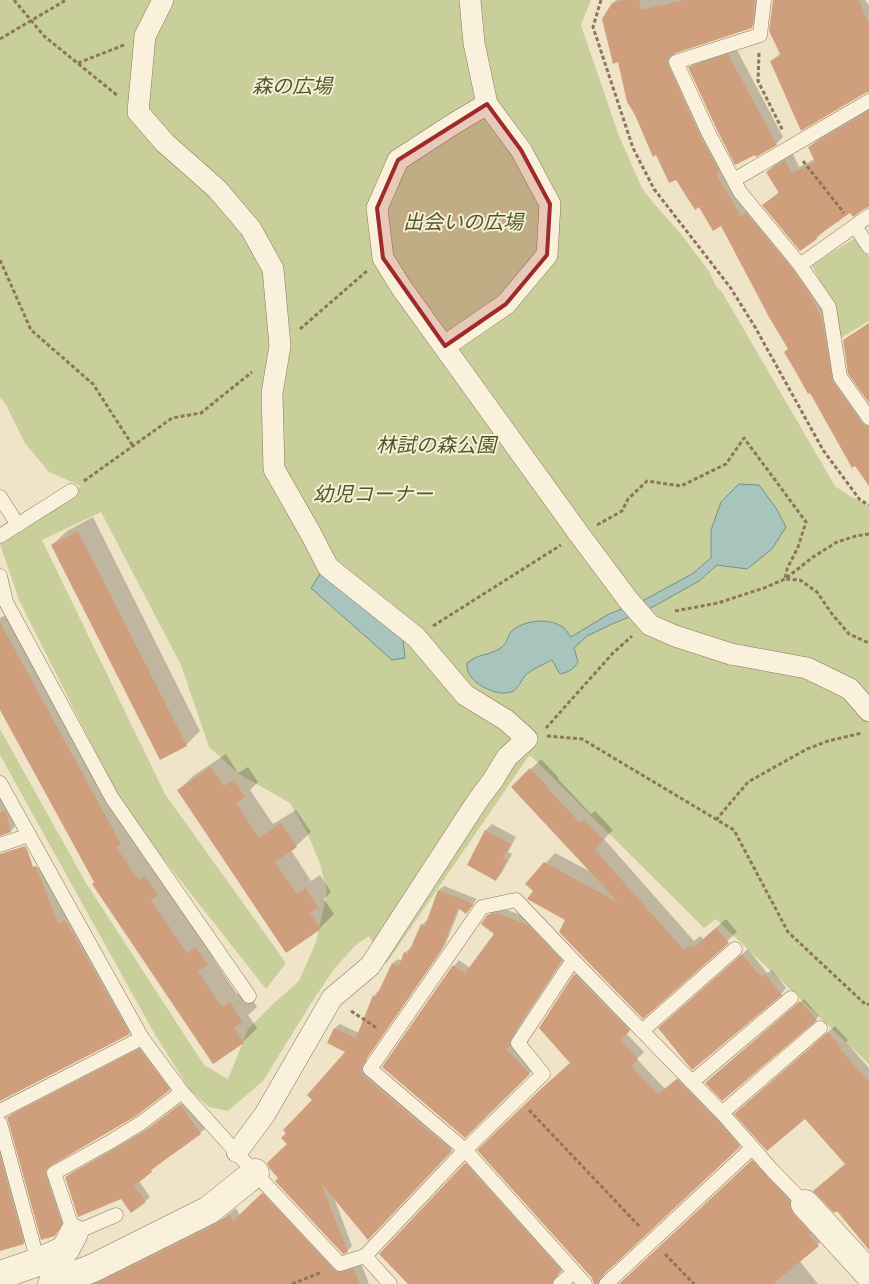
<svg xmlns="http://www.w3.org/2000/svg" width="869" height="1284" font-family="Spectral,'Noto Sans JP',serif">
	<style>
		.green { fill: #c9cf9b }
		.water { fill: #a9c4bc; stroke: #6f938a }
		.shadow { fill: #0003 }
		.building { fill: #cf9f7d }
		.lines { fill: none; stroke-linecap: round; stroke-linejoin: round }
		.service-casing { stroke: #8d765c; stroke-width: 15 }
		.pedestrian-casing { stroke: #8d765c; stroke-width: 22 }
		.minor-casing { stroke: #8d765c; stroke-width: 29 }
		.path { stroke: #8d765c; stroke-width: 3; stroke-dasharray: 4 2.5; stroke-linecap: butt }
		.service { stroke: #faf1dc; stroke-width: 14 }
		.pedestrian { stroke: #faf1dc; stroke-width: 21 }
		.minor { stroke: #faf1dc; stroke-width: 28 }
		.pedestrian-bridge-casing { stroke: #8d765c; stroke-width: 22; stroke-linecap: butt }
		.pedestrian-bridge { stroke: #faf1dc; stroke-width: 21 }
		.marked { fill: #9e2a2b; fill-opacity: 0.2; stroke: #9e2a2b; stroke-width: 4; stroke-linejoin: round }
		.labels { text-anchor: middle; stroke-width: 4; stroke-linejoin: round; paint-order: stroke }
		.park-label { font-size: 20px; font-style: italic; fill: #4d5a26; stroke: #f7eed8 }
	</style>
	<rect width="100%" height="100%" fill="#f0e4c8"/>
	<g class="green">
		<polygon points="0,0 591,0 581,25 619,136 642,188 651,200 681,234 709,271 716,286 722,292 835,486 850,496 869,506 869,1064 716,919 704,928 531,756 528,757 386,964 369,936 356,945 334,969 310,1005 263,1081 228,1111 209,1107 190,1090 154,1033 0,755 0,729 86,883 204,1065 228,1079 248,1029 274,1003 299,981 316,942 327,892 320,864 307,832 290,803 239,774 209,747 181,665 101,512 42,540 165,794 286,963 266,989 124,809 19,600 0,544 81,486 49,472 25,443 6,405 0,397"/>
		<polygon points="857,237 869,257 869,321 839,339 832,306 812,265"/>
	</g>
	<g class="water">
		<path d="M739,484l20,1 17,23 10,19 -14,22 -25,20 -30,-4 -18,16 -50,28 -37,15 -25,12 -13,12 4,14c-5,8 -9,10 -18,12l-8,-14c-8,4 -17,8 -24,13 -6,4 -8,14 -15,18 -13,7 -37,-5 -44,-17 -2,-3 -2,-7 -2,-11 12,-10 21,-7 32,-14 11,-7 7,-13 13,-18 12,-11 36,-13 49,-5 4,2 7,7 10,11l38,-23 35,-14 48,-26 19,-16v-28l10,-28z"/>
		<polygon points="320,574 403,639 405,658 392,660 311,588"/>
	</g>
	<g class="shadow">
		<polygon points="616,0 761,0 759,20 751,27 674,52 675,58 726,164 816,286 840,374 869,415 869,482 789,349 722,224 699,206 657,154 613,4"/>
		<polygon points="774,0 865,0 869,5 869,91 771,61 781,53"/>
		<polygon points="736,48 783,137 776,144 690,68 697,61"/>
		<polygon points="869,109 869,206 850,212 824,231 817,238 764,205 780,191 767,172 775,164 793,154 799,167 815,159 810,147 817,140"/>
		<polygon points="93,517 200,731 186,745 52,545 67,531"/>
		<polygon points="15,610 166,886 202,940 211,934 221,950 213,958 237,994 245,989 257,1007 248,1015 257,1028 243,1042 95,882 0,707 0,618"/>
		<polygon points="226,754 238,773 248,767 258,782 250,790 273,824 296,810 311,832 296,846 291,850 311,881 320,875 331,892 324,899 334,914 320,928 179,790 193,776"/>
		<polygon points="541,759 559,778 558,779 591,814 595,811 613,830 604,839 694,941 700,936 703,939 726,919 737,932 643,1017 566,919 527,884 555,853 593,873 513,787"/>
		<polygon points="0,794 16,825 11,831 0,834"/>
		<polygon points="492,824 516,837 508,852 512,854 501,874 495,880 469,865 486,830"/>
		<polygon points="47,865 66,916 73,912 137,1025 129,1033 0,1100 0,877"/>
		<polygon points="444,886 477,899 466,912 460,908 445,945 367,1058 366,1063 366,1068 456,1145 368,1238 333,1195 352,1246 347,1251 280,1178 288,1144 314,1100 347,1051 329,1043 335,1028 340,1024 359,1033 374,996 378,991 380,992 393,963 398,959 402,961 405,953 410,948 411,949 422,925 427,920 428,921 439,890"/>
		<polygon points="503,908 533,920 566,955 516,1032 515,1039 511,1043 535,1068 465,1136 454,966 459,960 470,968 495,933 488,916 494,910"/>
		<polygon points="748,949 767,973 772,970 786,988 781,994 666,1023"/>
		<polygon points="582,968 636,1024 626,1033 644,1052 637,1059 665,1089 684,1073 746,1140 606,1271 604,1274 603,1278 607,1284 595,1284 571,1062 540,1028 575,975"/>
		<polygon points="804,999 819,1016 816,1019 710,1080"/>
		<polygon points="835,1026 848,1040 846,1042 869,1068 869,1248 846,1163 805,1117 743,1107"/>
		<polygon points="145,1045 174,1085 169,1089 50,1166 50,1170 66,1218 59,1230 54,1235 8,1118 13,1113"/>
		<polygon points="185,1101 205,1129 156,1166 139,1181 150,1197 145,1201 122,1197 66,1177 71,1173 120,1145 152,1126"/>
		<polygon points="0,1119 32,1235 23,1243 0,1250"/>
		<polygon points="759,1155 824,1239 799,1260 818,1284 620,1284"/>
		<polygon points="472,1157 567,1264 558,1273 558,1279 561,1284 410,1284 381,1254"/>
		<polygon points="269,1188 340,1264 361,1263 369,1284 87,1284 107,1276 224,1218 236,1208 240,1216"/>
	</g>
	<g class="building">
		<polygon points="623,0 639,0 641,10 684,0 755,0 752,28 673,54 669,57 667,60 668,65 701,138 720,173 716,174 741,216 746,213 793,270 809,293 822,319 833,382 862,423 865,426 869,427 869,486 855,466 852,468 810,393 808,394 797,374 784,352 788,349 769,317 721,226 713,231 699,207 695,210 676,180 669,183 656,155 653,157 635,115 627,102 618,62 613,64 602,19 612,3"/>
		<polygon points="773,0 859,0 869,25 869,92 865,93 801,131 770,61 781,56 769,31"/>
		<polygon points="728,54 777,145 756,157 755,155 735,165 717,130 688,67"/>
		<polygon points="869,111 869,207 864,209 853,217 850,213 816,237 817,239 800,251 762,205 779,193 766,172 785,160 792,173 815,162 808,147"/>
		<polygon points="869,323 869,403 848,374 843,340"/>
		<polygon points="78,531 187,746 160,760 51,545"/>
		<polygon points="0,622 121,844 116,847 139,880 145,876 158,895 151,900 187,953 196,947 208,965 198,971 222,1007 230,1002 243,1022 234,1028 244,1043 213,1064 92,884 94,882 0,710"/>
		<polygon points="211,767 224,786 234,780 245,797 236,803 259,838 281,823 297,847 275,862 297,894 305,888 318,907 310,913 321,929 286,953 177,790"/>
		<polygon points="530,768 550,789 549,790 580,823 584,820 604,840 595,850 684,950 690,945 693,948 716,928 729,943 643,1019 559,932 565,920 527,899 533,891 525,884 544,862 619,903 511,787"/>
		<polygon points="6,811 11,832 0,836 0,812"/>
		<polygon points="485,830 511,844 503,858 507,860 496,881 467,865"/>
		<polygon points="25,846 28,852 33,867 36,866 58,924 65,920 130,1034 0,1101 0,854"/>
		<polygon points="438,890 474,904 466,914 458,908 441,951 363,1064 361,1068 362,1073 364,1076 452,1151 368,1240 321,1183 348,1252 343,1254 275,1181 278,1178 270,1169 267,1163 287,1144 281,1138 286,1133 283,1130 312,1100 307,1095 345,1052 327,1043 334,1028 356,1038 373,995 376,997 392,963 399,966 404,952 408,954 421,924 425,926"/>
		<polygon points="497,913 528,925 562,961 511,1038 509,1043 510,1046 506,1049 530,1074 465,1138 382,1067 453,965 465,973 494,934 481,924 487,915"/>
		<polygon points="742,954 761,977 765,974 782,995 692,1070 658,1028"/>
		<polygon points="574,974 630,1031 620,1040 638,1059 631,1066 658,1094 677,1079 716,1119 740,1147 600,1278 597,1284 594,1284 592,1278 477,1150 543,1087 570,1063 539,1028"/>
		<polygon points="800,1001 817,1020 722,1101 705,1083"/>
		<polygon points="828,1032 842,1048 840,1049 869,1082 869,1250 837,1211 834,1213 813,1191 845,1164 805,1119 767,1151 734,1114"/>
		<polygon points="139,1049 170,1090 136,1116 47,1168 45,1171 46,1176 62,1224 55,1236 41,1240 7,1117"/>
		<polygon points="180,1104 201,1134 151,1170 152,1172 134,1186 146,1202 131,1213 121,1199 78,1217 65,1177 115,1149 146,1130"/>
		<polygon points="0,1156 24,1244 0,1251"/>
		<polygon points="752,1160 790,1201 790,1208 793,1214 811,1233 809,1235 819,1246 773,1284 619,1284"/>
		<polygon points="465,1163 562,1271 554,1278 551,1284 408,1284 379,1254"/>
		<polygon points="262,1193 334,1270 337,1272 342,1272 354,1269 360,1284 95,1284 216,1224 229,1214 233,1221"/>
	</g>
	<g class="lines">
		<defs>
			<g id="service">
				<polyline points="764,0 760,35 676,62 709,134 740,192 800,265 829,307 840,377 869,418"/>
				<polyline points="734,180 869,101"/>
				<polyline points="855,226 869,247"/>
				<polyline points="800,265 869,216"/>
				<polyline points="0,497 18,525"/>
				<polyline points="0,536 71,491"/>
				<polyline points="0,576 6,602 112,798 249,996"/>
				<polyline points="0,783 142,1038 182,1092 255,1173 340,1264 365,1256 390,1284"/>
				<polyline points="0,845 29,835"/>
				<polyline points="642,1031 735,949"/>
				<polyline points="692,1082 791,998"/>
				<polyline points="0,1111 142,1038"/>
				<polyline points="722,1113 820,1028"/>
				<polyline points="0,1123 38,1262"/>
				<polyline points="116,1215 74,1233 54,1173 110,1142 141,1123 182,1092"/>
				<polyline points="365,1256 465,1150 543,1074 518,1043 573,960"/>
				<polyline points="560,1284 574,1272"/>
				<polyline points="585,1284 465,1150 370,1069 482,907 516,900 573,960 722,1113 771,1169 805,1204"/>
				<polyline points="606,1284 752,1148"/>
			</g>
			<g id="pedestrian">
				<polyline points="163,0 145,36 138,112 165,143 217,189 251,229 273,269 280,346 272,393 274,469 311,534 328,567 416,637 465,695 506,720 527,739 507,757 493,780 478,800 370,966 332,998 265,1114 237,1152"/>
				<polyline points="487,104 455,123 398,160 377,208 383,258 401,287 579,534"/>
				<polyline points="445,346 506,304 547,255 550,204 521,150 487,104 474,43 470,0"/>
				<polyline points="731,654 807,668 850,689 869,711"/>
			</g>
			<g id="minor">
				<polyline points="805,1204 869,1274"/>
				<polyline points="0,1275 38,1262 65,1250 74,1233"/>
				<polyline points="52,1284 93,1268 209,1210 255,1173"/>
			</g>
		</defs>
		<use href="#service" class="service-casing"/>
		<use href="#pedestrian" class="pedestrian-casing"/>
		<use href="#minor" class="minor-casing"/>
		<g class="path">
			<polyline points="14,0 44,36 118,96"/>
			<polyline points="601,0 593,27 633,148 654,189 730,287 755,327 823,450 860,500 869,505"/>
			<polyline points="0,39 66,0"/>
			<polyline points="759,53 758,81 783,131"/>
			<polyline points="78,63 124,45"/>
			<polyline points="803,161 844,213"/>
			<polyline points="0,260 31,330 93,384 133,446"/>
			<polyline points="300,329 367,271"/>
			<polyline points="84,481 172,418 201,413 252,372"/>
			<polyline points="597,525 622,511 628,499 647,481 681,486 726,464 744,438 806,522 798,547 787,569 785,579 800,580 817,592 832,614 849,634 869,643"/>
			<polyline points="675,611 718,603 764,588 785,579 813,557 837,542 856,536 869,534"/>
			<polyline points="433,626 561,545"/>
			<polyline points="546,728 613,653 632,636"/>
			<polyline points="547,736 582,739 734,830 788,932 866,1005 869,1004"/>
			<polyline points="716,820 748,782 807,749 828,741 862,733"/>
			<polyline points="351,1011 377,1028"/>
			<polyline points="529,1110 640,1227"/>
			<polyline points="665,1254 694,1284"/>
			<polyline points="292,1284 322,1272"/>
		</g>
		<use href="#service" class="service"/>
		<use href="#pedestrian" class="pedestrian"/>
		<use href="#minor" class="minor"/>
		<defs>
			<polyline id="pedestrian-bridge" points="579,534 629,601 650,625 675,636 731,654"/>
		</defs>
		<use href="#pedestrian-bridge" class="pedestrian-bridge-casing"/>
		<use href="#pedestrian-bridge" class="pedestrian-bridge"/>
	</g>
	<path class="marked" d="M487,104l34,46 29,54 -3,51 -41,49 -61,42 -62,-88 -6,-50 21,-48z"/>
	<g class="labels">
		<g class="park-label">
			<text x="292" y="93">森の広場</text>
			<text x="463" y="229">出会いの広場</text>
			<text x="436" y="452">林試の森公園</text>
			<text x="373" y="501">幼児コーナー</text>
		</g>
	</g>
</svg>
